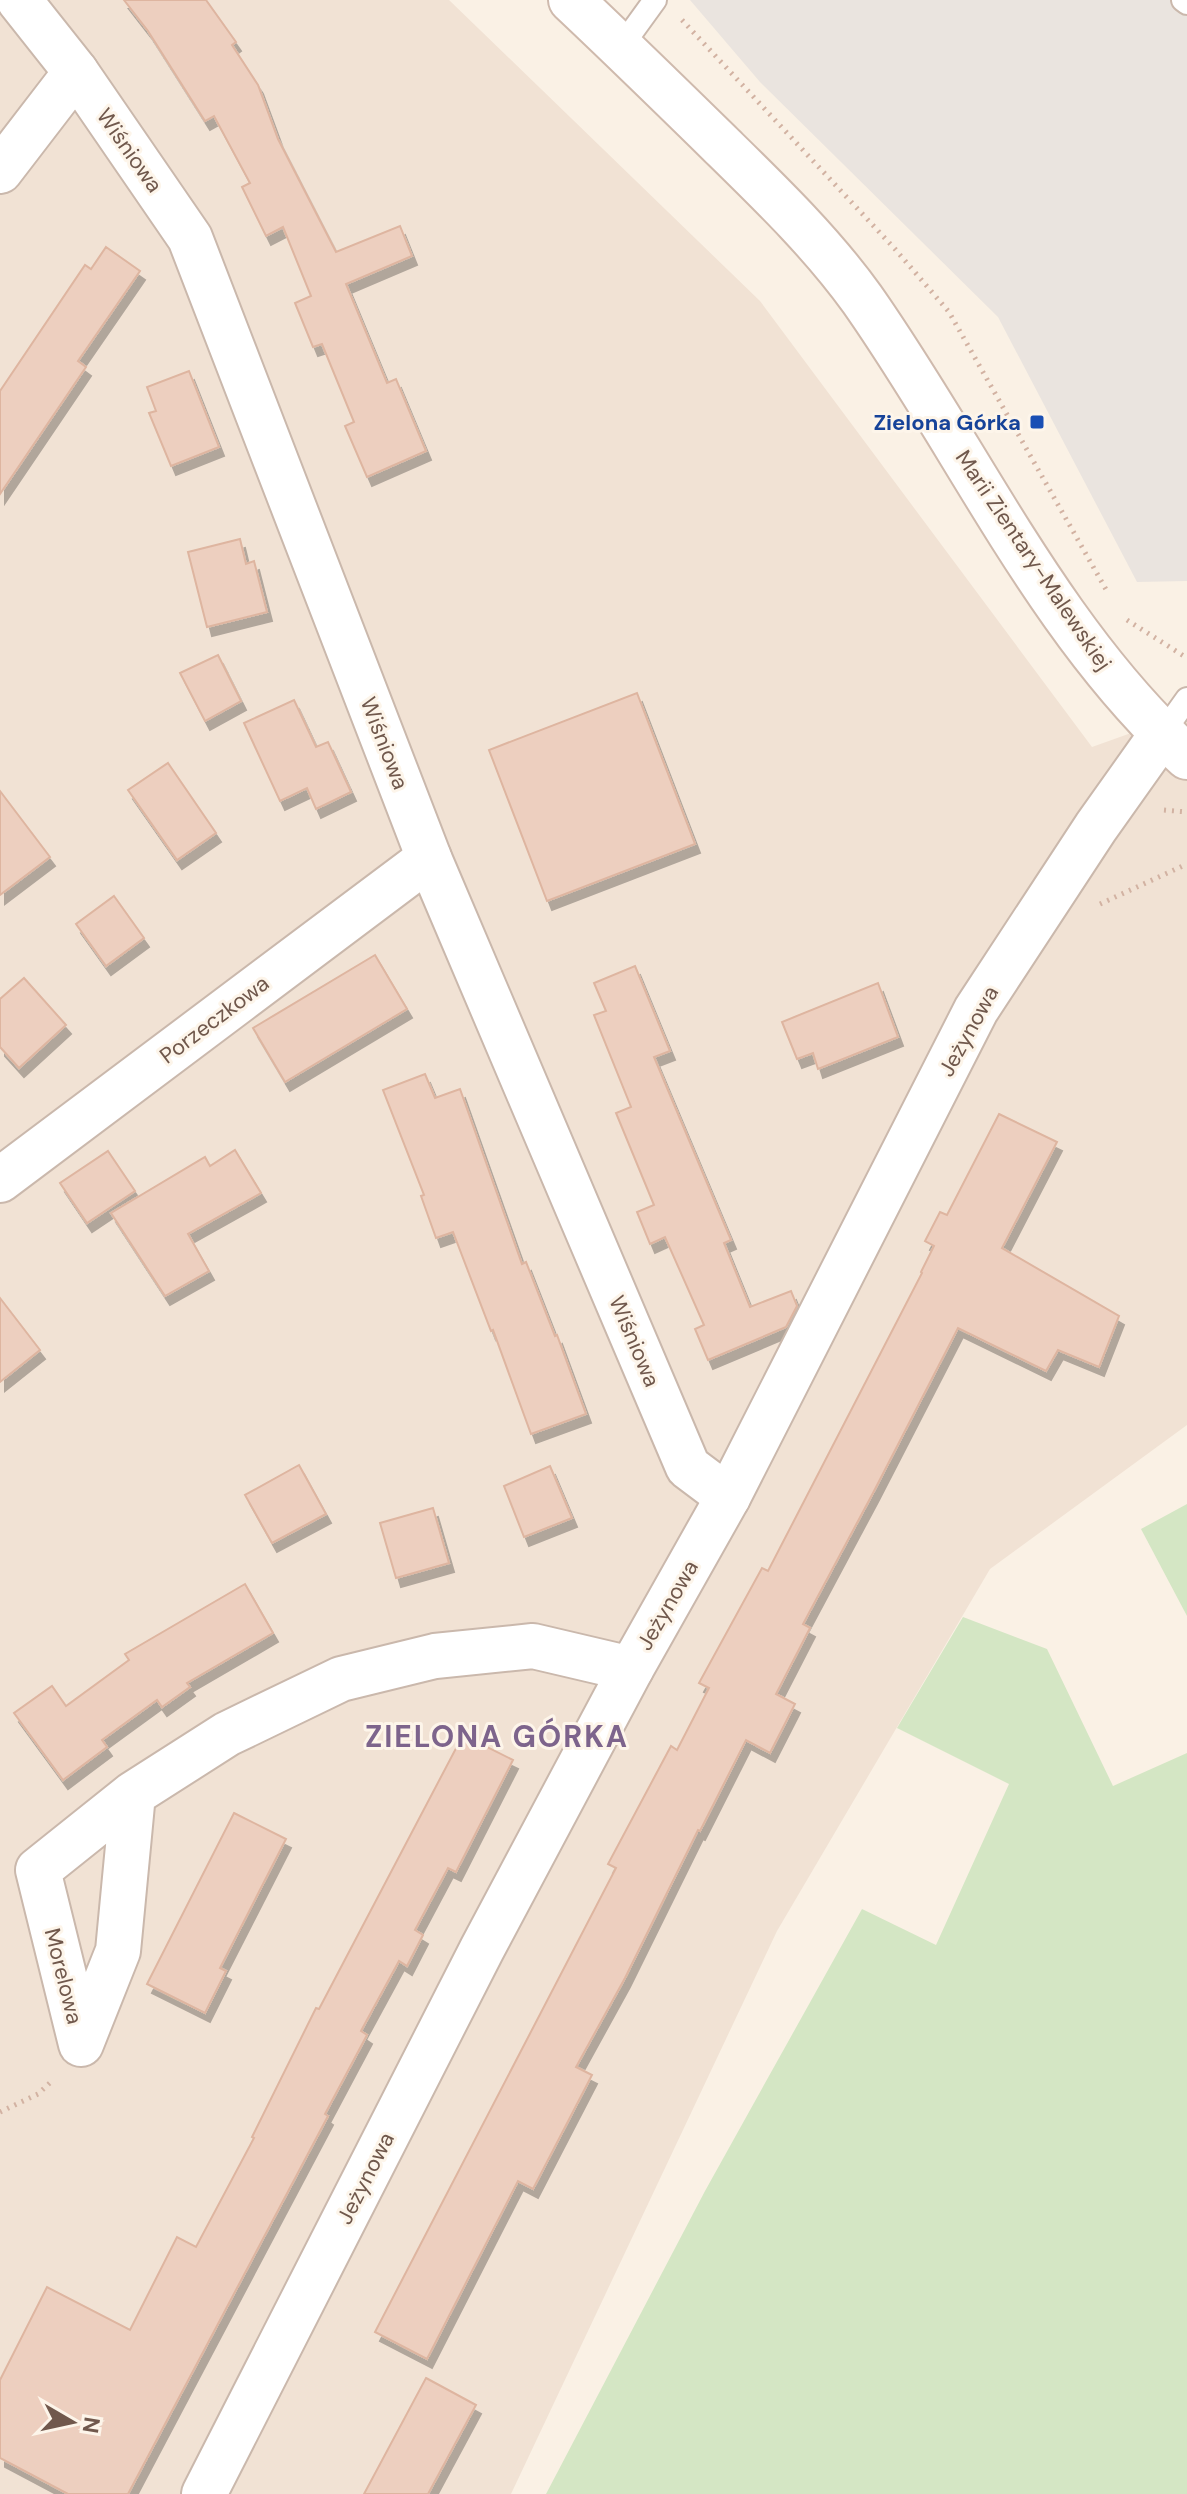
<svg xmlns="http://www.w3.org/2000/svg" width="1187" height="2494" font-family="'DM Sans',sans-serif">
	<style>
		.residential { fill: #f1e2d4 }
		.industrial { fill: #eae4df }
		.green { fill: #d4e6c4 }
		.building { fill: #edcfbf; stroke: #deb5a0; stroke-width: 2; filter: url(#shadow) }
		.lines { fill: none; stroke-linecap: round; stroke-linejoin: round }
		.lane-casing { stroke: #cab8ac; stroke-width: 26 }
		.street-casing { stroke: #cab8ac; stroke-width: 48 }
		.secondary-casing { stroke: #cfbaad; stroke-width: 48 }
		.path { stroke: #d2b2a2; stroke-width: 5; stroke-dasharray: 2 6; stroke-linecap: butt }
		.lane { stroke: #fff; stroke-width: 22 }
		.street { stroke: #fff; stroke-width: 44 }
		.secondary { stroke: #fff; stroke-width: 44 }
		.transit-dot { fill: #1a4fb4; stroke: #fdf5ea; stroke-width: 3 }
		.labels { text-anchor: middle; stroke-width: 6; stroke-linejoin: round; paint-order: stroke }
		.street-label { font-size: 22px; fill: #70584c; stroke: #fdf5ea }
		.transit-label { font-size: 22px; font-weight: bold; fill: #164399; stroke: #fdf5ea; text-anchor: end }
		.district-label { font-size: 30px; font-weight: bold; letter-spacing: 2px; fill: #7d648c; stroke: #fdf5ea }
	</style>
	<defs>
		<filter id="shadow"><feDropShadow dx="5" dy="9" stdDeviation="0" flood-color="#0004"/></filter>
	</defs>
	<rect width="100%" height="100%" fill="#faf1e5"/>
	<polygon class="residential" points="0,0 449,0 760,301 1092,747 1187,713 1187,1425 990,1569 777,1931 511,2494 0,2494"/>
	<polygon class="industrial" points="690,0 1187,0 1187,581 1137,582 998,317 760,82"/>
	<g class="green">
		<polygon points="1187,1504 1187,1616 1141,1529"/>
		<polygon points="963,1617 1047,1649 1113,1786 1187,1753 1187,2494 546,2494 705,2191 862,1909 936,1945 1009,1784 897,1728"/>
	</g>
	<g class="building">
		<polygon points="124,0 206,0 236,42 232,45 258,85 278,139 336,252 400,226 412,256 346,284 387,383 396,379 426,451 367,477 345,426 354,422 322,344 313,347 295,303 311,296 283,227 266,236 242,187 250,183 214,116 205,121 148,31"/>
		<polygon points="106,247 140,271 78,361 86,367 0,494 0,391 85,265 91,269"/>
		<polygon points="189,371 219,447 171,466 149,413 156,411 147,387"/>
		<polygon points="240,539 246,564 254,561 267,612 207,627 188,552"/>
		<polygon points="218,655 241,701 205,721 180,673"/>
		<polygon points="637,693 695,844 547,901 489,750"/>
		<polygon points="294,700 316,747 328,742 351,792 316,809 307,788 280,801 244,723"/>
		<polygon points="168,763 216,833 177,860 128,790"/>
		<polygon points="0,791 50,857 0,895"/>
		<polygon points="114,896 144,938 106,966 76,924"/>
		<polygon points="375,955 407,1009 285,1082 253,1028"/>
		<polygon points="635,966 670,1051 654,1057 731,1240 724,1243 750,1307 791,1291 797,1306 786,1327 708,1360 695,1329 704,1325 665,1237 650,1244 637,1212 654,1205 616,1113 631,1107 594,1015 606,1011 594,983"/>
		<polygon points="24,978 66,1025 19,1068 0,1047 0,999"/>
		<polygon points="878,983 898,1037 818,1069 813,1053 797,1059 782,1022"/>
		<polygon points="425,1074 435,1098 460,1089 522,1264 526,1262 555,1336 557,1335 586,1414 531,1434 493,1330 491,1331 453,1232 436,1238 421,1196 424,1195 383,1090"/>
		<polygon points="999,1114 1057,1142 1002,1248 1119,1316 1099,1367 1058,1350 1046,1371 958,1328 873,1493 803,1624 810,1628 776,1694 795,1704 770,1753 746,1740 700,1831 698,1830 625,1978 576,2067 592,2075 533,2189 518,2181 427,2359 375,2332 616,1868 608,1864 671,1746 677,1750 709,1688 699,1683 762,1568 768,1571 922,1273 921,1272 934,1246 925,1241 940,1212 947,1215"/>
		<polygon points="235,1150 261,1193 188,1234 209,1271 165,1296 111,1213 205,1157 210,1166"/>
		<polygon points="108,1151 135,1191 87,1223 60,1183"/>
		<polygon points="0,1298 40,1350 0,1382"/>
		<polygon points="299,1465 326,1514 272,1543 245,1495"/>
		<polygon points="550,1466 572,1518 524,1537 504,1486"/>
		<polygon points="433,1508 449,1563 396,1578 380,1523"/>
		<polygon points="245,1584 273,1633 187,1683 190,1687 162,1707 157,1700 102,1740 107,1747 63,1780 14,1713 52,1686 66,1706 129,1660 125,1654"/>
		<polygon points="463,1735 513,1760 456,1872 448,1868 415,1930 423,1935 407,1966 399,1961 361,2031 367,2035 325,2114 328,2116 128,2494 68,2494 0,2458 0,2380 47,2287 130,2330 177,2237 196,2247 254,2138 252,2137 316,2008 319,2009"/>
		<polygon points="234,1813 286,1839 220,1968 226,1971 205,2013 147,1984"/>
		<polygon points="426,2378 476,2405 428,2494 364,2494"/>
	</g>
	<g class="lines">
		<defs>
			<g id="lane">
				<polyline points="1183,0 1187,3"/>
				<polyline points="621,47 655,0"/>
				<polyline points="1162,734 1187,699"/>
			</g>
			<g id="street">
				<polyline points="19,0 76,72 190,238 429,858 688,1467 728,1497"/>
				<polyline points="0,171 76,72"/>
				<polyline points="0,1180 429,858"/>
				<polyline points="133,1794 118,1951 81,2044 38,1870 133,1794 227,1734 341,1679 435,1656 533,1646 631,1669"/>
				<polyline points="204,2494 482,1949 631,1669 728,1497 976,1010 1096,827 1162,734"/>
			</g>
			<path id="secondary" d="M571,0c50,47 99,95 148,143 50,49 102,99 143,156 107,152 186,331 325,458"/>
		</defs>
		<use href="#lane" class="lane-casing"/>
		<use href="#street" class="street-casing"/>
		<use href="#secondary" class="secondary-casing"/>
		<g class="path">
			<polyline points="682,20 895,249 949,312 1108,593"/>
			<polyline points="1127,620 1187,658"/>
			<polyline points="1164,810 1187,812"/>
			<polyline points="1100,904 1187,864"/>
			<polyline points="0,2112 38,2094 54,2079"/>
		</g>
		<use href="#lane" class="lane"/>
		<use href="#street" class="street"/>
		<use href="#secondary" class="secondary"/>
	</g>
	<rect class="transit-dot" x="1029" y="414" width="16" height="16" rx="4"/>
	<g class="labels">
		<g class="street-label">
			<text transform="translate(130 150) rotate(55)" y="8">Wiśniowa</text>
			<text transform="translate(1034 560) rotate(56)" y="8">Marii Zientary-Malewskiej</text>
			<text transform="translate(385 743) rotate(69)" y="8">Wiśniowa</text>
			<text transform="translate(214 1019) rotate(-37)" y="8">Porzeczkowa</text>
			<text transform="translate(968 1031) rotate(-61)" y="8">Jeżynowa</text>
			<text transform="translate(635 1341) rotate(67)" y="8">Wiśniowa</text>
			<text transform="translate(667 1605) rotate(-60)" y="8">Jeżynowa</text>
			<text transform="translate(64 1976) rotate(76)" y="8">Morelowa</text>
			<text transform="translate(365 2178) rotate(-63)" y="8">Jeżynowa</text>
		</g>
		<g class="transit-label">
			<text x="1021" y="430">Zielona Górka</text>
		</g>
		<g class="district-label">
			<text x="497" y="1747">ZIELONA GÓRKA</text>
		</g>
	</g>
	<g transform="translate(72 2422) rotate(99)" stroke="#fdf5ea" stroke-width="6" paint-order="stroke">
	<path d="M0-6L14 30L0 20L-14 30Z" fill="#70584c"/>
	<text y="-12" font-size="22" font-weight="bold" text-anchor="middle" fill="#70584c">N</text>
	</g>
</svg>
